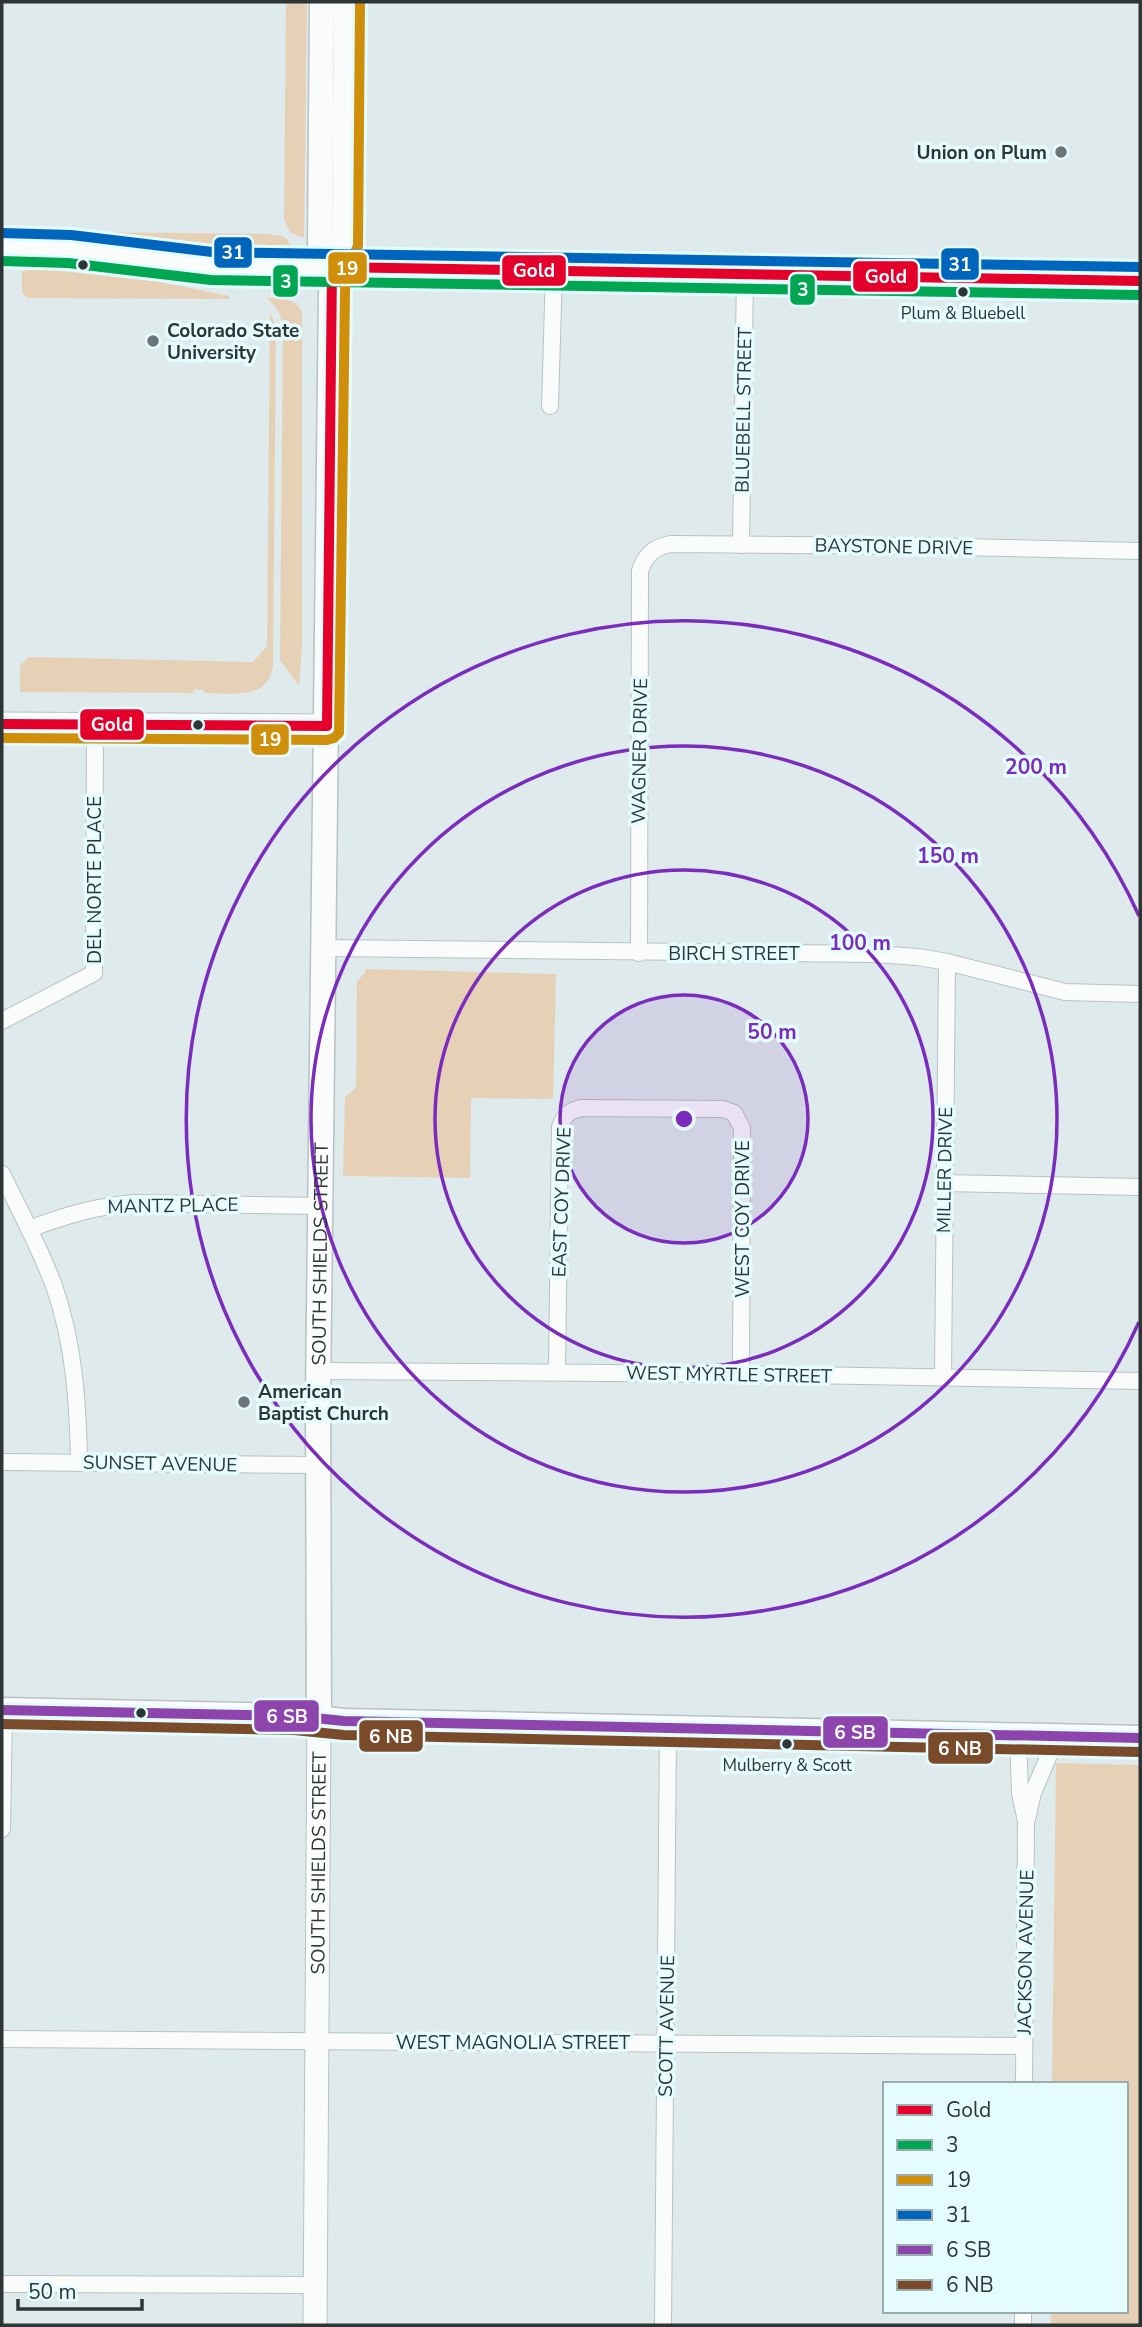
<svg xmlns="http://www.w3.org/2000/svg" width="1142" height="2327" font-family="'Nunito Sans',sans-serif">
	<style>
		.green { fill: #e6d1b6 }
		.lines { fill: none; stroke-linecap: round; stroke-linejoin: round }
		.street-casing { stroke: #b9c2c3; stroke-width: 18 }
		.secondary-casing { stroke: #b9c2c3; stroke-width: 25 }
		.primary-casing { stroke: #b9c2c3; stroke-width: 27 }
		.street { stroke: #fafcfc; stroke-width: 16 }
		.secondary { stroke: #fafcfc; stroke-width: 23 }
		.primary { stroke: #fafcfc; stroke-width: 24 }
		.bus-1-casing { stroke: #e5fcff; stroke-width: 16 }
		.bus-2-casing { stroke: #e5fcff; stroke-width: 16 }
		.bus-3-casing { stroke: #e5fcff; stroke-width: 16 }
		.bus-4-casing { stroke: #e5fcff; stroke-width: 16 }
		.bus-5-casing { stroke: #e5fcff; stroke-width: 16 }
		.bus-6-casing { stroke: #e5fcff; stroke-width: 16 }
		.bus-1 { stroke: #e4002b; stroke-width: 10 }
		.bus-2 { stroke: #00a651; stroke-width: 10 }
		.bus-3 { stroke: #cf8f0b; stroke-width: 10 }
		.bus-4 { stroke: #0065bd; stroke-width: 10 }
		.bus-5 { stroke: #8e44ad; stroke-width: 10 }
		.bus-6 { stroke: #7a4b2a; stroke-width: 10 }
		.ring { fill: none; stroke: #7b2cbf; stroke-width: 3.5 }
		.poi-dot { fill: #6b7476; stroke: #e5fcff; stroke-width: 2.5 }
		.bus-dot { fill: #2d3537; stroke: #e5fcff; stroke-width: 2.5 }
		.labels { text-anchor: middle; stroke-width: 7; stroke-linejoin: round; paint-order: stroke }
		.bus-label { font-size: 17px; fill: #2d3537; stroke: #e5fcff }
		.poi-label { font-size: 19px; font-weight: bold; fill: #2d3537; stroke: #e5fcff; text-anchor: start }
		.street-label { font-size: 19px; fill: #2d3537; stroke: #e5fcff }
		.centre { fill: #7b2cbf; stroke: #e5fcff; stroke-width: 3.5 }
		.ring-label { font-size: 21px; text-anchor: middle; font-weight: bold; fill: #7b2cbf; stroke: #e5fcff; stroke-width: 7; stroke-linejoin: round; paint-order: stroke }
		.line-badge { stroke: #e5fcff; stroke-width: 2.5 }
		.badge-label { font-size: 19px; text-anchor: middle; font-weight: bold; fill: #fff }
	</style>
	<rect width="100%" height="100%" fill="#deeaeb"/>
	<g class="green">
		<polygon points="286,2 307,2 304,238 290,233 284,219"/>
		<polygon points="86,232 268,234 282,236 288,240 291,251 198,249 86,236"/>
		<polygon points="31,268 155,281 229,296 230,299 27,298 22,292 22,272"/>
		<path d="M267,298c14,0 30,1 35,15v332l-3,41 -19,-26 3,-335 -5,-15z"/>
		<path d="M270,312l6,16 -3,337c-4,36 -41,28 -69,28v-3l-10,-1 -1,4 -173,-1v-26l8,-9 225,5 14,-16z"/>
		<polygon points="365,969 556,974 553,1099 471,1098 470,1178 343,1176 345,1097 356,1088 357,981 365,973"/>
		<polygon points="1056,1763 1140,1765 1140,2325 1051,2325 1051,2311 1126,2311 1126,2084 1052,2084"/>
	</g>
	<g class="lines">
		<defs>
			<g id="street">
				<polyline points="2,247 69,249 211,266 554,270 721,273 807,277 1140,281"/>
				<polyline points="550,406 554,270"/>
				<polyline points="741,545 745,274"/>
				<polyline points="324,948 875,954 918,957 947,962 1065,992 1140,994"/>
				<path d="M639,953l1,-382c5,-16 14,-24 31,-27l241,2 228,5"/>
				<polyline points="2,1021 94,973 95,725"/>
				<path d="M2,1174c18,37 38,74 52,112 20,56 24,118 25,176"/>
				<polyline points="944,1183 1140,1187"/>
				<path d="M29,1229c35,-13 67,-23 105,-26l186,3"/>
				<polyline points="319,1371 741,1374 1140,1381"/>
				<path d="M557,1372l3,-245c4,-12 9,-16 21,-19l142,1 11,4 8,15 -1,246"/>
				<polyline points="943,1377 947,962"/>
				<polyline points="2,1462 319,1465"/>
				<polyline points="1018,1735 1020,1793 1026,1821 1024,2084"/>
				<polyline points="1027,1819 1033,1793 1057,1736"/>
				<polyline points="2,1829 4,1710"/>
				<polyline points="2,2039 1024,2046"/>
				<polyline points="2,2284 315,2285"/>
				<polyline points="663,2325 668,1727"/>
				<polyline points="1023,2325 1023,2311"/>
			</g>
			<g id="secondary">
				<polyline points="2,724 327,726"/>
				<path id="s1" d="M315,2325l4,-607"/>
			</g>
			<g id="primary">
				<polyline points="322,2 320,246 332,267"/>
				<polyline points="2,1710 295,1716 344,1721 1140,1738"/>
				<path id="s2" d="M319,1718l-1,-322 13,-1104 1,-25 12,-21 2,-244"/>
			</g>
		</defs>
		<use href="#street" class="street-casing"/>
		<use href="#secondary" class="secondary-casing"/>
		<use href="#primary" class="primary-casing"/>
		<use href="#street" class="street"/>
		<use href="#secondary" class="secondary"/>
		<use href="#primary" class="primary"/>
		<defs>
			<g id="bus-1">
				<polyline points="332,267 1140,281"/>
				<polyline points="2,724 327,726"/>
				<polyline points="327,726 332,267"/>
			</g>
			<polyline id="bus-2" points="2,261 68,263 211,280 1140,295"/>
			<polyline id="bus-3" points="2,738 327,740 334,738 339,733 345,292 346,271 358,246 360,2"/>
			<polyline id="bus-4" points="2,233 71,235 212,252 1140,267"/>
			<polyline id="bus-5" points="2,1710 295,1716 344,1721 1140,1738"/>
			<polyline id="bus-6" points="2,1724 294,1730 344,1735 1140,1752"/>
		</defs>
		<use href="#bus-1" class="bus-1-casing"/>
		<use href="#bus-2" class="bus-2-casing"/>
		<use href="#bus-3" class="bus-3-casing"/>
		<use href="#bus-4" class="bus-4-casing"/>
		<use href="#bus-5" class="bus-5-casing"/>
		<use href="#bus-6" class="bus-6-casing"/>
		<use href="#bus-1" class="bus-1"/>
		<use href="#bus-2" class="bus-2"/>
		<use href="#bus-3" class="bus-3"/>
		<use href="#bus-4" class="bus-4"/>
		<use href="#bus-5" class="bus-5"/>
		<use href="#bus-6" class="bus-6"/>
	</g>
	<circle cx="684" cy="1119" r="124" fill="#7b2cbf" fill-opacity=".12"/>
	<g class="ring">
		<circle cx="684" cy="1119" r="124"/>
		<circle cx="684" cy="1119" r="249"/>
		<circle cx="684" cy="1119" r="373"/>
		<path d="M1139 1322A498 498 0 1 1 1139 916"/>
	</g>
	<g class="poi-dot">
		<circle cx="1061" cy="152" r="7"/>
		<circle cx="153" cy="341" r="7"/>
		<circle cx="244" cy="1402" r="7"/>
	</g>
	<g class="bus-dot">
		<circle cx="83" cy="265" r="6"/>
		<circle cx="963" cy="292" r="6"/>
		<circle cx="198" cy="725" r="6"/>
		<circle cx="141" cy="1713" r="6"/>
		<circle cx="787" cy="1744" r="6"/>
	</g>
	<g class="labels">
		<g class="bus-label">
			<text x="963" y="319">Plum &amp; Bluebell</text>
			<text x="787" y="1771">Mulberry &amp; Scott</text>
		</g>
		<g class="poi-label">
			<text x="1047" y="159" text-anchor="end">Union on Plum</text>
			<text x="167" y="337">Colorado State<tspan x="167" dy="22">University</tspan></text>
			<text x="258" y="1398">American<tspan x="258" dy="22">Baptist Church</tspan></text>
		</g>
		<g class="street-label">
			<text transform="translate(743 410) rotate(-89)" y="7">BLUEBELL STREET</text>
			<text transform="translate(894 546) rotate(1)" y="7">BAYSTONE DRIVE</text>
			<text transform="translate(639 751) rotate(-89)" y="7">WAGNER DRIVE</text>
			<text transform="translate(94 880) rotate(-90)" y="7">DEL NORTE PLACE</text>
			<text x="734" y="960">BIRCH STREET</text>
			<text transform="translate(944 1170) rotate(-89)" y="7">MILLER DRIVE</text>
			<text transform="translate(561 1202) rotate(-88)" y="7">EAST COY DRIVE</text>
			<text transform="translate(173 1205) rotate(-1)" y="7">MANTZ PLACE</text>
			<text transform="translate(742 1219) rotate(-90)" y="7">WEST COY DRIVE</text>
			<text dy="7" stroke="none"><textPath href="#s2" startOffset="464">SOUTH SHIELDS STREET</textPath></text>
			<text transform="translate(729 1374) rotate(1)" y="7">WEST MYRTLE STREET</text>
			<text transform="translate(160 1463) rotate(1)" y="7">SUNSET AVENUE</text>
			<text dy="7" stroke="none"><textPath href="#s1" startOffset="462">SOUTH SHIELDS STREET</textPath></text>
			<text transform="translate(1025 1952) rotate(-89)" y="7">JACKSON AVENUE</text>
			<text transform="translate(666 2026) rotate(-89)" y="7">SCOTT AVENUE</text>
			<text x="513" y="2049">WEST MAGNOLIA STREET</text>
		</g>
	</g>
	<circle cx="684" cy="1119" r="10" class="centre"/>
	<g class="ring-label">
		<text x="1036" y="774">200 m</text>
		<text x="948" y="863">150 m</text>
		<text x="860" y="950">100 m</text>
		<text x="772" y="1039">50 m</text>
	</g>
	<g class="line-badge">
		<rect x="213" y="236" width="40" height="33" rx="7" fill="#0065bd"/>
		<rect x="940" y="247" width="40" height="34" rx="7" fill="#0065bd"/>
		<rect x="327" y="251" width="41" height="34" rx="7" fill="#cf8f0b"/>
		<rect x="501" y="254" width="66" height="33" rx="7" fill="#e4002b"/>
		<rect x="852" y="260" width="67" height="33" rx="7" fill="#e4002b"/>
		<rect x="272" y="264" width="27" height="34" rx="7" fill="#00a651"/>
		<rect x="789" y="273" width="27" height="33" rx="7" fill="#00a651"/>
		<rect x="79" y="708" width="66" height="33" rx="7" fill="#e4002b"/>
		<rect x="250" y="723" width="40" height="33" rx="7" fill="#cf8f0b"/>
		<rect x="253" y="1699" width="67" height="34" rx="7" fill="#8e44ad"/>
		<rect x="822" y="1715" width="67" height="34" rx="7" fill="#8e44ad"/>
		<rect x="358" y="1719" width="66" height="34" rx="7" fill="#7a4b2a"/>
		<rect x="927" y="1731" width="67" height="34" rx="7" fill="#7a4b2a"/>
	</g>
	<g class="badge-label">
		<text x="233" y="259">31</text>
		<text x="960" y="271">31</text>
		<text x="347" y="275">19</text>
		<text x="534" y="277">Gold</text>
		<text x="886" y="283">Gold</text>
		<text x="286" y="288">3</text>
		<text x="803" y="296">3</text>
		<text x="112" y="731">Gold</text>
		<text x="270" y="746">19</text>
		<text x="287" y="1723">6 SB</text>
		<text x="855" y="1739">6 SB</text>
		<text x="391" y="1743">6 NB</text>
		<text x="960" y="1755">6 NB</text>
	</g>
	<rect width="1142" height="2327" fill="none" stroke="#2d3537" stroke-width="7"/>
	<rect x="883" y="2082" width="245" height="231" fill="#e5fcff" stroke="#9bacaf" stroke-width="2"/>
	<rect x="897" y="2105" width="35" height="10" fill="#e4002b" stroke="#9bacaf" stroke-width="2"/>
	<text x="946" y="2117" font-size="21" fill="#2d3537">Gold</text>
	<rect x="897" y="2140" width="35" height="10" fill="#00a651" stroke="#9bacaf" stroke-width="2"/>
	<text x="946" y="2152" font-size="21" fill="#2d3537">3</text>
	<rect x="897" y="2175" width="35" height="10" fill="#cf8f0b" stroke="#9bacaf" stroke-width="2"/>
	<text x="946" y="2187" font-size="21" fill="#2d3537">19</text>
	<rect x="897" y="2210" width="35" height="10" fill="#0065bd" stroke="#9bacaf" stroke-width="2"/>
	<text x="946" y="2222" font-size="21" fill="#2d3537">31</text>
	<rect x="897" y="2245" width="35" height="10" fill="#8e44ad" stroke="#9bacaf" stroke-width="2"/>
	<text x="946" y="2257" font-size="21" fill="#2d3537">6 SB</text>
	<rect x="897" y="2280" width="35" height="10" fill="#7a4b2a" stroke="#9bacaf" stroke-width="2"/>
	<text x="946" y="2292" font-size="21" fill="#2d3537">6 NB</text>
	<path d="M18 2299v10h124v-10" fill="none" stroke="#2d3537" stroke-width="3.5"/>
	<text x="28" y="2299" font-size="21" fill="#2d3537" stroke="#e5fcff" stroke-width="5" paint-order="stroke">50 m</text>
</svg>
